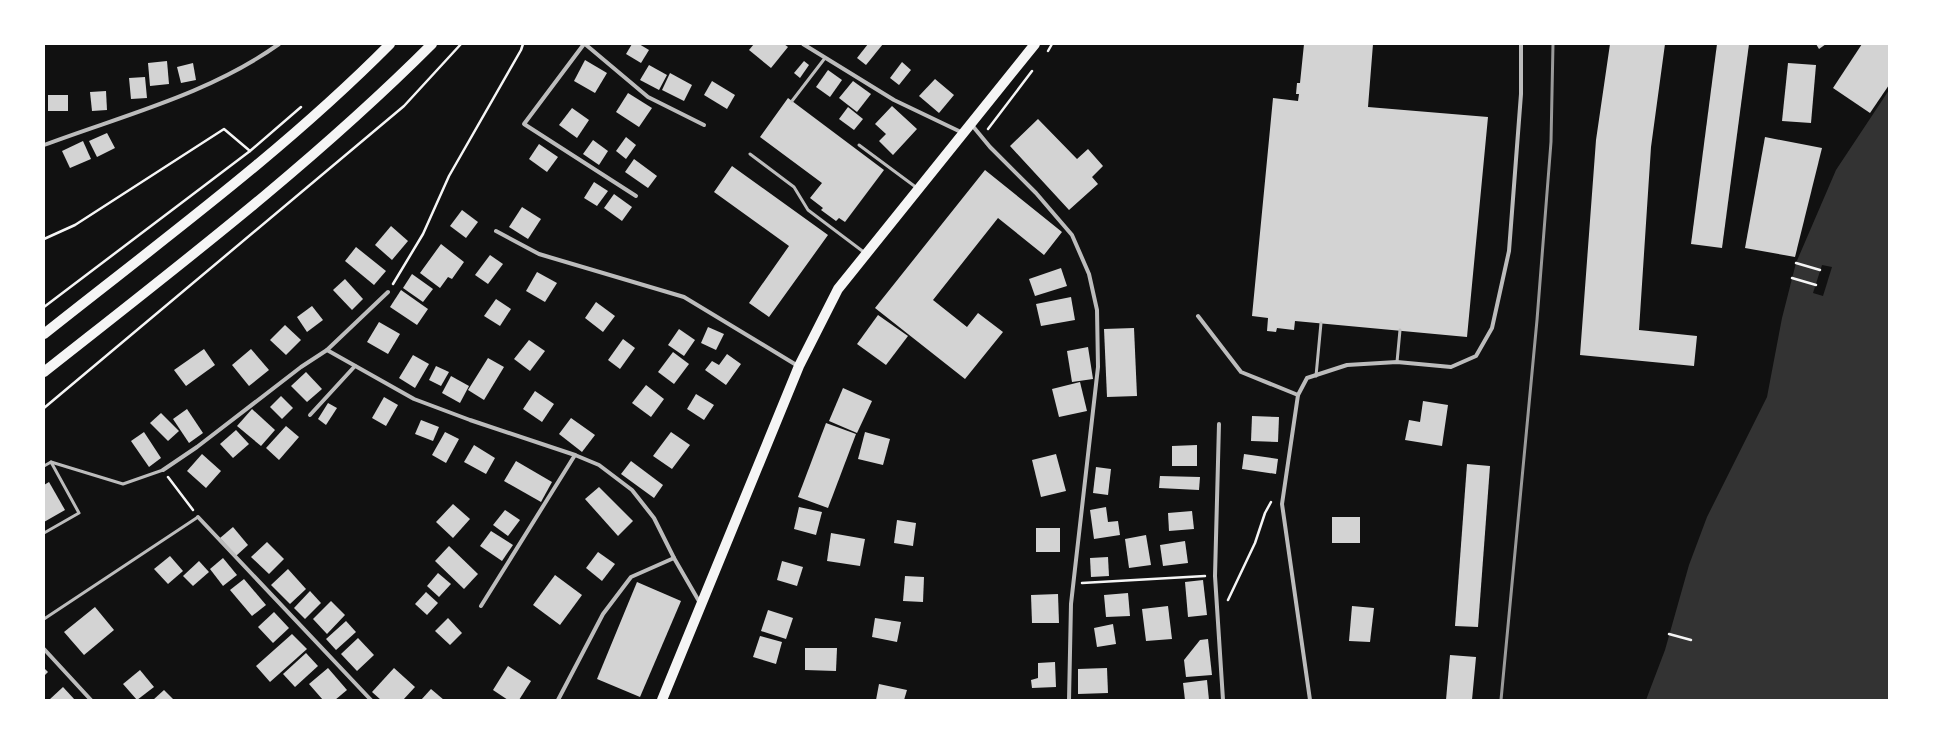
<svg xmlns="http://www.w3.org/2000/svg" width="1933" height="744" font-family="'Crimson Pro',serif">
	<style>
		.water { fill: #333 }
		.pier { fill: #111 }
		.building { fill: #d3d3d3 }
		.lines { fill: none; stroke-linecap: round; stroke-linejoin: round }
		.path { stroke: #f5f5f5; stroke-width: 2.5 }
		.service { stroke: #bcbcbc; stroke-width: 3 }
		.minor { stroke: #bcbcbc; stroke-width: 4 }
		.primary { stroke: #f5f5f5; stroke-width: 10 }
		.rail { stroke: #9a9a9a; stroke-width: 3 }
	</style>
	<rect width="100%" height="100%" fill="#111"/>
	<polygon class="water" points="1889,90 1889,700 1646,700 1665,650 1689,565 1707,517 1767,397 1782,318 1796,263 1836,170"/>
	<polygon class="pier" points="1822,265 1832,267 1823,296 1813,293"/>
	<g class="building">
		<polygon points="632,44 639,44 649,50 641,63 626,54"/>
		<polygon points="754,44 784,44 788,47 771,68 749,50"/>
		<polygon points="868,44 883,44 866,65 857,58"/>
		<polygon points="1304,44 1373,44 1368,107 1488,117 1467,337 1295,321 1294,330 1277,328 1276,332 1267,331 1268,318 1252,316 1273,98 1298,101 1299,94 1296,94 1297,83 1300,83"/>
		<polygon points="1610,44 1665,44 1651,147 1639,330 1697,336 1694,366 1580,355 1596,140"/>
		<polygon points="1717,44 1749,44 1722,248 1691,244"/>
		<polygon points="1816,44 1826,44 1819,49"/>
		<polygon points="1862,44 1889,44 1889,85 1870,113 1833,88"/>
		<polygon points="585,60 607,73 595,93 574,81"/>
		<polygon points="167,61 169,84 150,86 148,63"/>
		<polygon points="804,61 809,65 800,78 794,73"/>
		<polygon points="902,62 911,70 899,85 890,78"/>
		<polygon points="193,63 196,80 181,83 177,67"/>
		<polygon points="1788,63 1816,65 1811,123 1782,121"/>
		<polygon points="649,65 667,75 659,90 640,80"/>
		<polygon points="828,70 842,80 830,97 816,87"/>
		<polygon points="670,73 692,85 684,101 662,90"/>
		<polygon points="145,77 147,98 131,99 129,78"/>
		<polygon points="935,79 954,95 939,113 919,96"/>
		<polygon points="712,81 735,95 727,109 704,95"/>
		<polygon points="853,81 871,94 857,112 839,98"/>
		<polygon points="106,91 107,110 92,111 90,92"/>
		<polygon points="628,93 652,108 639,127 616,112"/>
		<rect x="48" y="95" width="20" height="16"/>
		<polygon points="788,98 884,170 845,222 839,218 836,221 821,210 823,208 810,198 822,183 760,137"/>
		<polygon points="892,106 917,129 893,155 879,141 886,134 875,124"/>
		<polygon points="848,107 863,119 854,130 839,119"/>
		<polygon points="572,108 589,120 577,138 559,125"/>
		<polygon points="1038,119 1077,159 1088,149 1103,166 1092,177 1098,184 1069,210 1010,146"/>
		<polygon points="107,133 115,148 97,157 89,141"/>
		<polygon points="626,137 636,145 626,159 616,151"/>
		<polygon points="1765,137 1822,148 1795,257 1745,248"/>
		<polygon points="593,140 608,151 599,165 583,154"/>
		<polygon points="83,141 91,159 70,168 62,151"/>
		<polygon points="539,144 558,157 547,172 529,159"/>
		<polygon points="634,159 657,176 648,188 625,172"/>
		<polygon points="732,166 828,235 769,317 749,303 789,246 714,192"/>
		<polygon points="985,170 1062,232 1044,255 998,218 933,300 967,327 978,313 1003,332 965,379 875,308"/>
		<polygon points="594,182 608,191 597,206 584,198"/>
		<polygon points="614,194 632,207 622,221 604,208"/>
		<polygon points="522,207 541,219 528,239 509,227"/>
		<polygon points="462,210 478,222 466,238 450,226"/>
		<polygon points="391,226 408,241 392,260 375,245"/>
		<polygon points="441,244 464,262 452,279 448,277 440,288 420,273"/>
		<polygon points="356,247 386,271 374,285 345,261"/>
		<polygon points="490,255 503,264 488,284 475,275"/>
		<polygon points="1061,268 1067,286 1035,296 1029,279"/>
		<polygon points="537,272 557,283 545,302 526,291"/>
		<polygon points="412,274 433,289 423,302 403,288"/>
		<polygon points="345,279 363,299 352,310 333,290"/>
		<polygon points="401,290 428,309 417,325 390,307"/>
		<polygon points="1071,297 1075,320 1041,326 1036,304"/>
		<polygon points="496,299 511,309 500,326 484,316"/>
		<polygon points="596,302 615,316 603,332 585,318"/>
		<polygon points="312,306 323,320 307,332 297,317"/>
		<polygon points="878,315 908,336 886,365 857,344"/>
		<polygon points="379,322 400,334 388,354 367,342"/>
		<polygon points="285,325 301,340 286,355 270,340"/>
		<polygon points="708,327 724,334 716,350 701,343"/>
		<polygon points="1134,328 1137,396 1107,397 1104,329"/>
		<polygon points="679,329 695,340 684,356 668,345"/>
		<polygon points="623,339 635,348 620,369 608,360"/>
		<polygon points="529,340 545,351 530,371 514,359"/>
		<polygon points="1088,347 1093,379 1072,382 1067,351"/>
		<polygon points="204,349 215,365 186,386 174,370"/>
		<polygon points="251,349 269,370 249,386 232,365"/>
		<polygon points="673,352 689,364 674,384 658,372"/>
		<polygon points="727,354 741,364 726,385 705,370 712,361 719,365"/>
		<polygon points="413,355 429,364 415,388 399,378"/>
		<polygon points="488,358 504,367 484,400 468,390"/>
		<polygon points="436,366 449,372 441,386 429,380"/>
		<polygon points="306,372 322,389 307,402 291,386"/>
		<polygon points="451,376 469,386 460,403 442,393"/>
		<polygon points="1080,382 1087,411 1059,417 1052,389"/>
		<polygon points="646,385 664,399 651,417 632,403"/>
		<polygon points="843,388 872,401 857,433 829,421"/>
		<polygon points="535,391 554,404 542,422 523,409"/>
		<polygon points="696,394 714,405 704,420 687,409"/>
		<polygon points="281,396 293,408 282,419 270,407"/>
		<polygon points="384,397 398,405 386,426 372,418"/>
		<polygon points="1423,401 1448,405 1442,446 1405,440 1409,420 1420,422"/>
		<polygon points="328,403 337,408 326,425 318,419"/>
		<polygon points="187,409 203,433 189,443 173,419"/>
		<polygon points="252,409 275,430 261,446 237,426"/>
		<polygon points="161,413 179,431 168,441 150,423"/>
		<polygon points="1252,416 1279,417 1278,442 1251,441"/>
		<polygon points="571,418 595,435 582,452 559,434"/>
		<polygon points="421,420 439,427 433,441 415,434"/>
		<polygon points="826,423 856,434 828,508 798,497"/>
		<polygon points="286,426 299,437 279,460 266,448"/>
		<polygon points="236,430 249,444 233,458 220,444"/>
		<polygon points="144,432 161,458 149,467 131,441"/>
		<polygon points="445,432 459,439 446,463 432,455"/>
		<polygon points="671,432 690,445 672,469 653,456"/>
		<polygon points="865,432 890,439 883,465 858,459"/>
		<polygon points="474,445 495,458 486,474 464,462"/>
		<polygon points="1197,445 1197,466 1172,466 1172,446"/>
		<polygon points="202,454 221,471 206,488 187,471"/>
		<polygon points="1056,454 1066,491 1041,497 1032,460"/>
		<polygon points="1244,454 1278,459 1276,474 1242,469"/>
		<polygon points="516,461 552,482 541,502 504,481"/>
		<polygon points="631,461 663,485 654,498 621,474"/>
		<polygon points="1467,464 1490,466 1478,627 1455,626"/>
		<polygon points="1096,467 1111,469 1108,495 1093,493"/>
		<polygon points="1160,476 1200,477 1199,490 1159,488"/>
		<polygon points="49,482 65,510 44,522 44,485"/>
		<polygon points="599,487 633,521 618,536 585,499"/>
		<polygon points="453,504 470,519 453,538 436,522"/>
		<polygon points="799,507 822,512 816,535 794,529"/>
		<polygon points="1106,507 1108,522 1118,521 1120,535 1094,539 1090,510"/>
		<polygon points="505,510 520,520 508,536 493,525"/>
		<polygon points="1192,511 1194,529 1169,531 1168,513"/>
		<rect x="1332" y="517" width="28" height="26"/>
		<polygon points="897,520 916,523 913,546 894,543"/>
		<polygon points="233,527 248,545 236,556 220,538"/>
		<rect x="1036" y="528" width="24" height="24"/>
		<polygon points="491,531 513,545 502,561 480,546"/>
		<polygon points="831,533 865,539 860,566 827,561"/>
		<polygon points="1146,535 1151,565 1129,568 1125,539"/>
		<polygon points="1185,541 1188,563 1163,566 1160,545"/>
		<polygon points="267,542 284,559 269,574 251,557"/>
		<polygon points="449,546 478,574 464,589 435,561"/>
		<polygon points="598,552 615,564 602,581 586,568"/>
		<polygon points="170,556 183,571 168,584 154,569"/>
		<polygon points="1108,557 1109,576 1091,577 1090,558"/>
		<polygon points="223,558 237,575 223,586 210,569"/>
		<polygon points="199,561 209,572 193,586 183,576"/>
		<polygon points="782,561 803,567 797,586 777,580"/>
		<polygon points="288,569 306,589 290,604 271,585"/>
		<polygon points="438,573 451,584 439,597 427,586"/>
		<polygon points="555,575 582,595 560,625 533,605"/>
		<polygon points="905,576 924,577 923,602 903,601"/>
		<polygon points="244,579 266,605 252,616 230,590"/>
		<polygon points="1203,580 1207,615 1188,617 1185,582"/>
		<polygon points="637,582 681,601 640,697 597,679"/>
		<polygon points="310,591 321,603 305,619 294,608"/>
		<polygon points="426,592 438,603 427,615 415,604"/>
		<polygon points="1128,593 1130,616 1106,617 1104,595"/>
		<polygon points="1058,594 1059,623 1032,623 1031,595"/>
		<polygon points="331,601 345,615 327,634 313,619"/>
		<polygon points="1168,606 1172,639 1146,641 1142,609"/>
		<polygon points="1352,606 1374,608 1370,642 1349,641"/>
		<polygon points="95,607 114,630 84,655 64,632"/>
		<polygon points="768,610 793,618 786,639 761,631"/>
		<polygon points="274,612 289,628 273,643 258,627"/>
		<polygon points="448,618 462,633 450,645 435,631"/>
		<polygon points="875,618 901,622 897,642 872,637"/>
		<polygon points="346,621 356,632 336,650 326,639"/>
		<polygon points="1113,624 1116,644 1097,647 1094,628"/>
		<polygon points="292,634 307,649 270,682 256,666"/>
		<polygon points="760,636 782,642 776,664 753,657"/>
		<polygon points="358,638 374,655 357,671 341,654"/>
		<polygon points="1208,639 1212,675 1186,677 1184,660 1200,640"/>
		<polygon points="805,648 837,648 836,671 805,670"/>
		<polygon points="306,653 318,666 295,687 283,674"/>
		<polygon points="1450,655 1476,657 1472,700 1446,700"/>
		<polygon points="1055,662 1056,687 1032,688 1031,680 1038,678 1038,663"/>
		<polygon points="508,666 531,681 519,700 508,700 493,690"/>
		<polygon points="44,668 48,672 44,676"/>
		<polygon points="328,668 347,690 335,700 323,700 309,684"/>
		<polygon points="394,668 415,687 403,700 381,700 372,692"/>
		<polygon points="1107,668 1108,693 1078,694 1078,669"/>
		<polygon points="140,670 154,687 137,700 123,684"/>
		<polygon points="1207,680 1209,700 1185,700 1183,683"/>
		<polygon points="879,684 907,690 904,700 876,700"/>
		<polygon points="63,687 75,700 49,700"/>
		<polygon points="431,689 444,700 421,700"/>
		<polygon points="164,690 174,700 153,700"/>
	</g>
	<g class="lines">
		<g class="path">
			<polyline points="1048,51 1052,44"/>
			<polyline points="988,129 1032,71"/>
			<polyline points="44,239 75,225 224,129 250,151"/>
			<polyline points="1796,263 1820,270"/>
			<polyline points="1792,278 1816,285"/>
			<polyline points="393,284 423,234 449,176 521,50 523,44"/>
			<polyline points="44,307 250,151 301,107"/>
			<polyline points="44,408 404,106 461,44"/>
			<polyline points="168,477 193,510"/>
			<polyline points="1082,583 1205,576"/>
			<polyline points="1228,600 1255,543 1265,513 1271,502"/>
			<polyline points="1669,634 1691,640"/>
		</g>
		<g class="service">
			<polyline points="792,101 825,58"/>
			<polyline points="859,145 917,188"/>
			<polyline points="750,154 794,187 808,210 865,253"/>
			<polyline points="1397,362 1400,330"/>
			<polyline points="1316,376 1321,323"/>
			<polyline points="51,462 123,484 163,470"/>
			<polyline points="44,466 51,462 79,513 44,533"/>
			<polyline points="44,619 198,517"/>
		</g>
		<g class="minor">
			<polyline points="584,44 524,124 636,196"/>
			<polyline points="585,44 648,97 704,125"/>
			<polyline points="803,44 894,100 963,133"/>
			<polyline points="971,124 990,147 1036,193 1072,235 1089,274 1097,310 1098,367 1071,604 1069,700"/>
			<path d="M44,145c80,-30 165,-51 235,-101"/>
			<polyline points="496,231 539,254 684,297 798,366"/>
			<polyline points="1198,316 1241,372 1298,395"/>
			<polyline points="327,350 414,399 470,420 575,455 599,465 632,490 654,518 674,558 700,603"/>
			<polyline points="310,415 355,366"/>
			<polyline points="1219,424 1215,576 1223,700"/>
			<polyline points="163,470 197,447 301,367 327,350 388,292"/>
			<polyline points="198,517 371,700"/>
			<polyline points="481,606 575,455"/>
			<polyline points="44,649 91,700"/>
			<polyline points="558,700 603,614 631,577 674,558"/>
			<polyline points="1310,700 1282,504 1298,395 1307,378 1347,365 1397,362 1451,367 1476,356 1492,328 1509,251 1521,94 1521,44"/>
		</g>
		<g class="primary">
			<path d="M44,334c117,-93 240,-183 346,-290"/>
			<path d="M44,372c133,-105 268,-208 388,-328"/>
			<polyline points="662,700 799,366 838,289 1035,44"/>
		</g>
		<polyline class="rail" points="1501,700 1537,320 1551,142 1553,44"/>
	</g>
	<rect width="1933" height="744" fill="none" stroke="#ffffff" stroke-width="90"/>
</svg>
